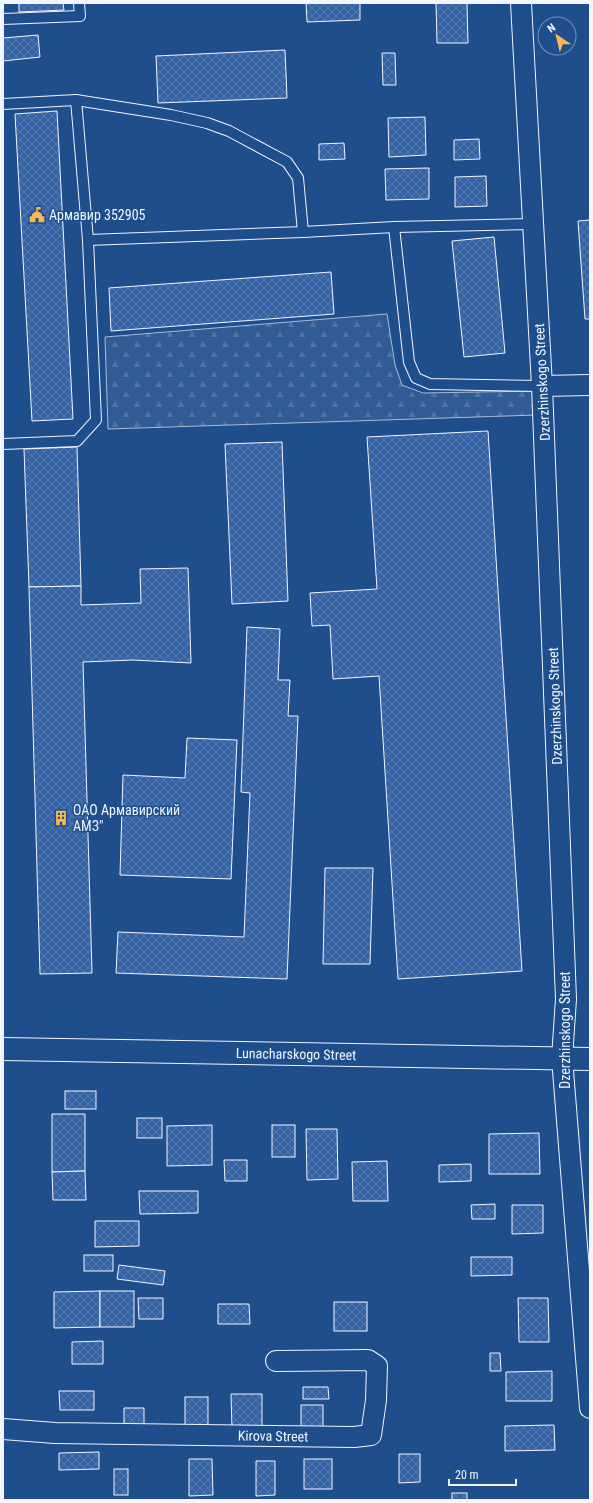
<svg xmlns="http://www.w3.org/2000/svg" width="593" height="1503" font-family="'Roboto Condensed',sans-serif">
	<style>
		.forest { fill: url(#forest-firs); stroke: #a8bbd7 }
		.building { fill: url(#building-cross-hatch); stroke: #f2f6ff }
		.lines { fill: none; stroke-linecap: round; stroke-linejoin: round }
		.service-casing { stroke: #f2f6ff; stroke-width: 12 }
		.minor-casing { stroke: #f2f6ff; stroke-width: 22 }
		.tertiary-casing { stroke: #f2f6ff; stroke-width: 24 }
		.service { stroke: #1f4e8c; stroke-width: 10 }
		.minor { stroke: #1f4e8c; stroke-width: 20 }
		.tertiary { stroke: #1f4e8c; stroke-width: 22 }
		.labels { text-anchor: middle; stroke-width: 3; stroke-linejoin: round; paint-order: stroke }
		.poi-label { font-size: 14px; fill: #f2f6ff; stroke: #1f4e8c; text-anchor: start }
		.street-label { font-size: 14px; fill: #f2f6ff; stroke: #1f4e8c }
	</style>
	<defs>
		<pattern id="forest-firs" width="22" height="20" patternUnits="userSpaceOnUse"><rect width="22" height="20" fill="#305b95"/><path d="M5 1l3.5 6h-7zM16 11l3.5 6h-7z" fill="#4e73a5"/></pattern>
		<pattern id="building-cross-hatch" width="8" height="8" patternUnits="userSpaceOnUse"><rect width="8" height="8" fill="#3563a3"/><path d="M0 0l8 8M0 8l8-8" fill="none" stroke="#537ab1"/></pattern>
	</defs>
	<rect width="100%" height="100%" fill="#1f4e8c"/>
	<polygon class="forest" points="387,314 395,365 402,385 423,393 536,391 537,415 108,429 105,337"/>
	<g class="building">
		<polygon points="19,3 63,3 64,10 19,12"/>
		<polygon points="306,3 360,3 360,20 307,22"/>
		<polygon points="436,3 467,3 468,43 437,43"/>
		<polygon points="38,35 40,57 3,61 3,38"/>
		<polygon points="285,50 287,98 158,103 156,56"/>
		<polygon points="382,53 395,53 396,85 383,85"/>
		<polygon points="57,111 73,419 32,421 15,114"/>
		<polygon points="425,117 426,155 389,157 388,118"/>
		<polygon points="479,139 480,159 454,160 454,140"/>
		<polygon points="344,143 345,159 319,160 319,144"/>
		<polygon points="429,168 429,199 386,200 385,169"/>
		<polygon points="486,176 487,206 455,207 455,177"/>
		<polygon points="590,220 590,319 585,319 578,221"/>
		<polygon points="494,237 505,353 464,357 452,241"/>
		<polygon points="331,272 334,314 111,331 109,288"/>
		<polygon points="488,431 522,971 398,979 379,676 333,679 330,625 312,626 310,593 377,589 367,437"/>
		<polygon points="282,442 288,601 232,604 225,444"/>
		<polygon points="77,447 81,586 29,587 24,449"/>
		<polygon points="188,568 191,663 133,660 83,662 92,973 40,974 29,587 81,586 81,605 141,603 140,569"/>
		<polygon points="247,627 280,629 278,680 290,680 288,716 298,716 287,979 116,973 118,932 244,937 250,793 241,792"/>
		<polygon points="187,738 237,740 231,879 120,875 123,775 185,778"/>
		<polygon points="325,868 373,868 370,964 323,964"/>
		<rect x="65" y="1091" width="31" height="18"/>
		<polygon points="52,1114 85,1114 85,1171 52,1172"/>
		<rect x="137" y="1118" width="25" height="20"/>
		<polygon points="212,1125 212,1165 167,1166 167,1126"/>
		<rect x="272" y="1125" width="23" height="32"/>
		<polygon points="306,1129 337,1129 338,1179 307,1180"/>
		<polygon points="539,1133 540,1174 489,1174 489,1134"/>
		<polygon points="224,1160 247,1160 247,1181 225,1181"/>
		<polygon points="387,1161 388,1201 353,1201 352,1162"/>
		<polygon points="471,1164 471,1181 439,1182 439,1165"/>
		<polygon points="85,1171 86,1200 53,1200 52,1172"/>
		<polygon points="139,1191 198,1191 198,1213 140,1214"/>
		<polygon points="495,1204 495,1219 472,1219 471,1205"/>
		<polygon points="512,1205 543,1205 543,1233 512,1234"/>
		<polygon points="95,1221 139,1221 139,1246 95,1247"/>
		<rect x="84" y="1255" width="29" height="16"/>
		<polygon points="471,1257 512,1257 512,1275 471,1276"/>
		<polygon points="119,1265 165,1271 163,1285 117,1279"/>
		<polygon points="100,1291 100,1327 54,1328 54,1292"/>
		<rect x="100" y="1291" width="34" height="36"/>
		<polygon points="138,1298 163,1298 163,1319 139,1319"/>
		<polygon points="518,1298 548,1298 549,1342 519,1342"/>
		<rect x="334" y="1302" width="33" height="29"/>
		<polygon points="218,1304 249,1304 250,1324 218,1324"/>
		<polygon points="103,1341 103,1364 72,1364 72,1342"/>
		<polygon points="490,1353 500,1353 501,1371 490,1371"/>
		<polygon points="552,1371 552,1401 506,1401 506,1372"/>
		<polygon points="303,1387 328,1387 329,1399 303,1399"/>
		<polygon points="59,1391 94,1391 94,1410 60,1410"/>
		<polygon points="231,1394 262,1394 262,1428 232,1429"/>
		<rect x="185" y="1397" width="23" height="29"/>
		<rect x="301" y="1405" width="22" height="24"/>
		<polygon points="124,1408 144,1408 144,1428 124,1429"/>
		<polygon points="554,1425 555,1450 505,1451 505,1426"/>
		<polygon points="99,1452 99,1469 59,1470 59,1453"/>
		<polygon points="399,1454 420,1454 420,1482 399,1483"/>
		<polygon points="189,1459 212,1459 213,1495 189,1496"/>
		<rect x="304" y="1459" width="28" height="30"/>
		<polygon points="256,1461 275,1461 275,1495 256,1496"/>
		<rect x="114" y="1469" width="14" height="26"/>
		<rect x="452" y="1493" width="15" height="7"/>
	</g>
	<g class="lines">
		<defs>
			<g id="service">
				<polyline points="3,19 80,16 79,3"/>
				<polyline points="76,100 88,240 303,232"/>
				<polyline points="3,104 76,100 171,115 207,123 229,131 287,162 298,178 303,232 394,227 534,224"/>
				<polyline points="394,227 409,362 416,378 430,384 542,386"/>
				<polyline points="3,444 77,441 96,420 88,240"/>
			</g>
			<g id="minor">
				<polyline points="521,3 542,386 566,999 562,1058 590,1408"/>
				<polyline points="542,386 590,385"/>
				<polyline points="3,1429 55,1433 354,1437 371,1435 376,1400 377,1366 368,1360 276,1361"/>
			</g>
			<polyline id="tertiary" points="3,1049 590,1059"/>
		</defs>
		<use href="#service" class="service-casing"/>
		<use href="#minor" class="minor-casing"/>
		<use href="#tertiary" class="tertiary-casing"/>
		<use href="#service" class="service"/>
		<use href="#minor" class="minor"/>
		<use href="#tertiary" class="tertiary"/>
	</g>
	<defs>
		<symbol id="civic-bare" viewBox="-9 -9 18 18"><path d="M-.6-6.5H3V-4.5H.6V-3L4-1V1h2V6H-6V1h2V-1L-.6-3ZM-1.2 2.5V6h2.4V2.5Z" fill="#ffb74d" stroke="#1f4e8c" stroke-width="2.5" paint-order="stroke"/></symbol>
		<symbol id="building-bare" viewBox="-9 -9 18 18"><path d="M-4-6H4V6H1V3H-1V6H-4ZM-2.5-4.3h1.7v1.8h-1.7ZM.8-4.3h1.7v1.8H.8ZM-2.5-1h1.7V.8h-1.7ZM.8-1h1.7V.8H.8Z" fill="#ffb74d" stroke="#1f4e8c" stroke-width="2.5" paint-order="stroke"/></symbol>
	</defs>
	<g fill-rule="evenodd">
		<use href="#civic-bare" x="26" y="204" width="22" height="22"/>
		<use href="#building-bare" x="50" y="807" width="22" height="22"/>
	</g>
	<g class="labels">
		<g class="poi-label">
			<text x="49" y="220">Армавир 352905</text>
			<text x="73" y="815">ОАО Армавирский<tspan x="73" dy="16">АМЗ"</tspan></text>
		</g>
		<g class="street-label">
			<text transform="translate(542 382) rotate(-93)" y="5">Dzerzhinskogo Street</text>
			<text transform="translate(555 706) rotate(-92)" y="5">Dzerzhinskogo Street</text>
			<text transform="translate(565 1030) rotate(-90)" y="5">Dzerzhinskogo Street</text>
			<text transform="translate(296 1054) rotate(1)" y="5">Lunacharskogo Street</text>
			<text transform="translate(273 1436) rotate(1)" y="5">Kirova Street</text>
		</g>
	</g>
	<rect width="593" height="1503" fill="none" stroke="#f2f6ff" stroke-width="8"/>
	<g transform="translate(557 36) rotate(325)"><circle r="19" fill="#1f4e8c" stroke="#7391ba"/>
	<path d="M0-3L7 15L0 10L-7 15Z" fill="#ffb74d"/>
	<text y="-6" font-size="11" font-weight="bold" text-anchor="middle" fill="#f2f6ff">N</text>
	</g>
	<path d="M449 1479v6h67v-6" fill="none" stroke="#f2f6ff" stroke-width="2"/>
	<text x="455" y="1479" font-size="12" fill="#f2f6ff" stroke="#1f4e8c" stroke-width="3" paint-order="stroke">20 m</text>
</svg>
